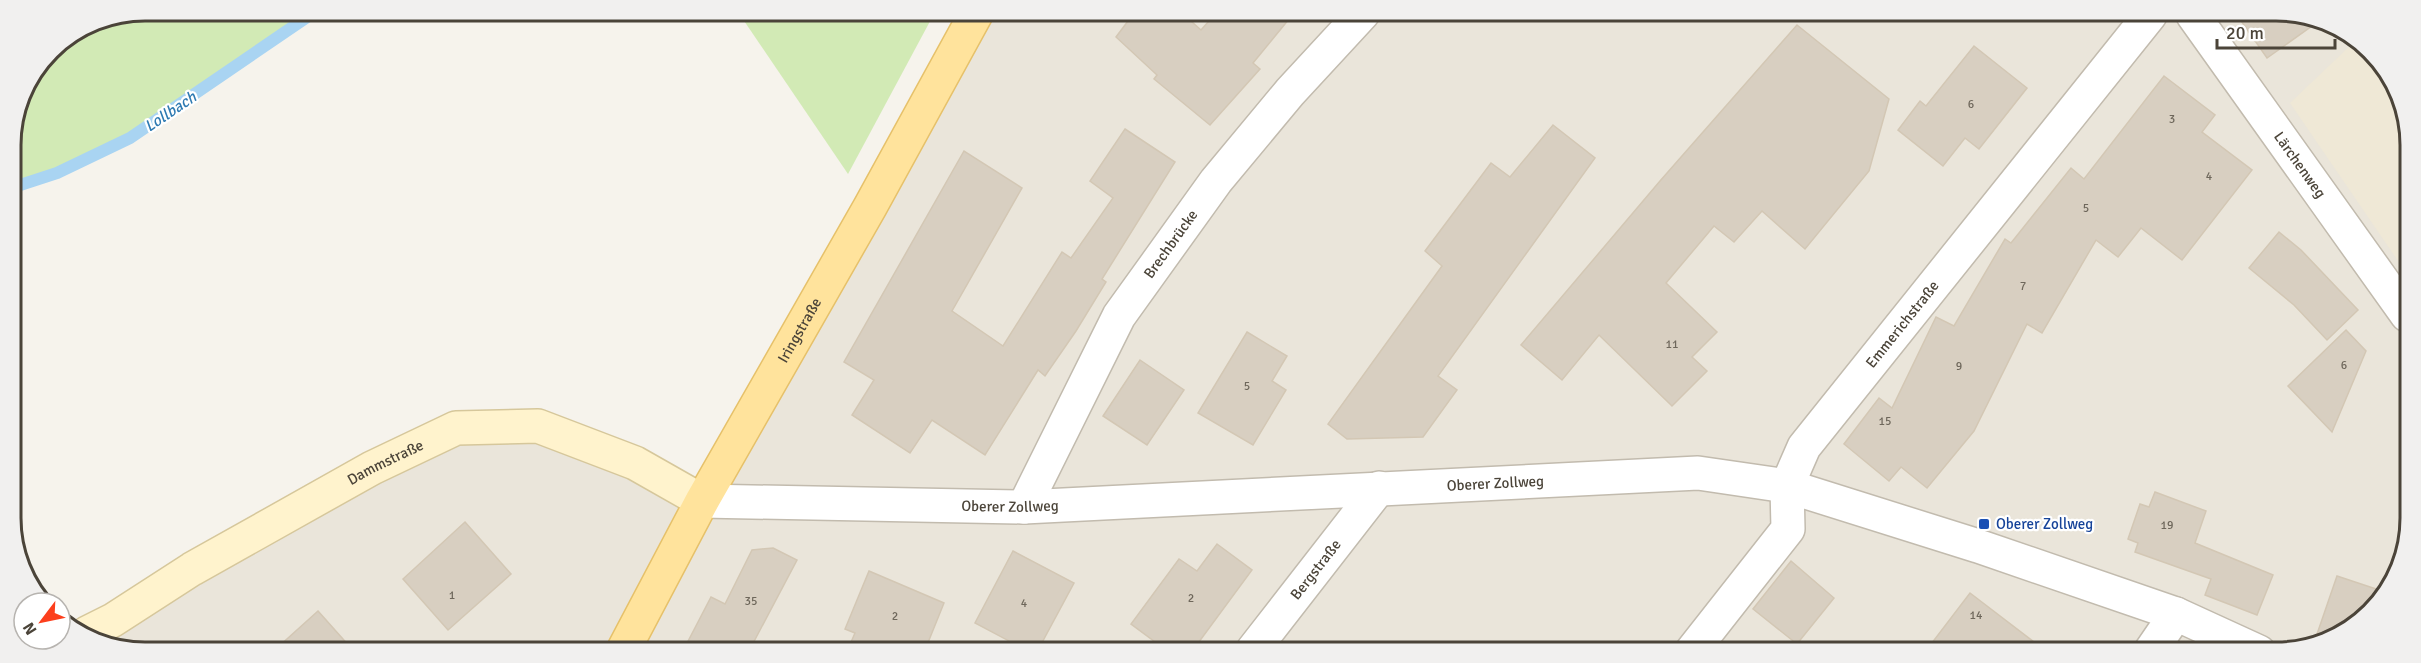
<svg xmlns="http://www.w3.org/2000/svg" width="2421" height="663" font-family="Signika,sans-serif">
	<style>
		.residential { fill: #eae5da }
		.education { fill: #efe8d6 }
		.green { fill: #d2eab5 }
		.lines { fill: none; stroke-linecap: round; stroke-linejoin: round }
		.stream { stroke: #a9d4f2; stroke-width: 12 }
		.building { fill: #d8cfc1; stroke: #d3c7b4; stroke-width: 1.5 }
		.street-casing { stroke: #c2bbae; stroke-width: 36 }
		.secondary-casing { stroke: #d6c79b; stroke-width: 36 }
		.primary-casing { stroke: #e6c16a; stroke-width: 36 }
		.street { stroke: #fff; stroke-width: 33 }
		.secondary { stroke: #fff3cd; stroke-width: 33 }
		.primary { stroke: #ffe39c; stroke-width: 33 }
		.transit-dot { fill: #1a4fb4; stroke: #fff; stroke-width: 2 }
		.labels { text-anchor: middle; stroke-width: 4.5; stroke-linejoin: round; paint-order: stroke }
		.number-label { font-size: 12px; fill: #6e675b }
		.street-label { font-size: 15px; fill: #4b4439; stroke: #fff }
		.transit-label { font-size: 15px; fill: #164399; stroke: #fff; text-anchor: start }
		.water-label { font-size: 16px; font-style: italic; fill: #2e7ab2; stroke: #fff }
		.rim { fill: none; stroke: #4b4439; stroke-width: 3 }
	</style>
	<rect width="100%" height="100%" fill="#f6f3ec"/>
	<polygon class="residential" points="980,12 2310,15 2377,56 2408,119 2406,552 2364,619 2284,652 111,648 87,633 456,428 538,426 703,501"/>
	<polygon class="education" points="2354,42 2377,56 2408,119 2407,274 2290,103"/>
	<g class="green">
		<polygon points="145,11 316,11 130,138 57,173 11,188 11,137 24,86 50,50 94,21"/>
		<polygon points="738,12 935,12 848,174"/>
	</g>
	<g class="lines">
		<polyline class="stream" points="11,188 57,173 130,138 316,11"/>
	</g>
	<g class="building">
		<polygon points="1134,13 1182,13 1201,30 1216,13 1294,13 1253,63 1260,69 1210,125 1154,79 1157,75 1116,37"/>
		<polygon points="2237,15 2310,15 2319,21 2267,58"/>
		<polygon points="1797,25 1889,99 1869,171 1805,249 1762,211 1734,242 1714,226 1666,283 1717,332 1692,357 1707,371 1672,406 1599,335 1562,380 1521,345 1660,181"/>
		<polygon points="1974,46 2027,88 1979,149 1965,138 1943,166 1898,130 1920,101 1926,106"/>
		<polygon points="2164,76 2215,115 2202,132 2252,170 2182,260 2141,228 2118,257 2096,240 2042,333 2027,324 1974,431 1927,488 1901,467 1889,481 1844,444 1879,398 1892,408 1936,317 1954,326 2005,239 2011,243 2071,168 2084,179"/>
		<polygon points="1553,125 1595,158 1438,376 1457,390 1423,437 1347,439 1328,424 1442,266 1425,251 1491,163 1510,177"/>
		<polygon points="1125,129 1175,162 1102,279 1106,282 1076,331 1045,376 1038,370 985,455 932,420 910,453 852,415 874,380 844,362 964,151 1022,188 952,311 1003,346 1062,252 1071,258 1113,198 1090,181"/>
		<polygon points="2279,232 2301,250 2358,310 2327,340 2294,305 2249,268"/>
		<polygon points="2346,330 2366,351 2332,432 2288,386"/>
		<polygon points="1247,332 1287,356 1272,381 1286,390 1253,445 1198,413"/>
		<polygon points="1140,360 1184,390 1147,445 1103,416"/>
		<polygon points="2155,492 2206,511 2195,543 2273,575 2257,615 2205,595 2211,579 2135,552 2138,543 2128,539 2140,504 2149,507"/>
		<polygon points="465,522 511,574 448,630 403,579"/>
		<polygon points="1217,544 1252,570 1193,650 1166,650 1131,624 1179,559 1197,571"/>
		<polygon points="773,548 797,560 750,649 684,649 711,597 725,604 752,550"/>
		<polygon points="1013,551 1074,583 1038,650 1026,650 975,623"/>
		<polygon points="1791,561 1834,598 1797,644 1753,609"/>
		<polygon points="869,571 944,603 925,650 848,649 855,633 845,629"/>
		<polygon points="2337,576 2382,591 2364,619 2315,640"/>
		<polygon points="1970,593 2047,652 1925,652"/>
		<polygon points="318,611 351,648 277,648"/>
	</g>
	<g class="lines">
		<defs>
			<g id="street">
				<path id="s1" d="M2193,15l214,300"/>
				<path id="s2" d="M702,501l322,6 674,-34 89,13 191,60 198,68 83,38"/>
				<path id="s3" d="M1024,507l95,-191 97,-135 74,-89 73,-79"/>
				<path id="s4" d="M1253,650l126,-162"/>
				<path id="s5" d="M1692,651l96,-122 -1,-43 17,-39 346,-432"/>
				<polyline points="2150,652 2176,614"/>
			</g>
			<g id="secondary">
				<path id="s6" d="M87,633l26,-13 79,-51 180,-101 84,-40 82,-2 97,37 67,38"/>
			</g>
			<g id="primary">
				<path id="s7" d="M624,649l78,-148 168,-294 107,-195"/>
			</g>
		</defs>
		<use href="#street" class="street-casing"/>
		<use href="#secondary" class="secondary-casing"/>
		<use href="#primary" class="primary-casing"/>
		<use href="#street" class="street"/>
		<use href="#secondary" class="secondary"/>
		<use href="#primary" class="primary"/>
	</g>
	<rect class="transit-dot" x="1978" y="518" width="12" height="12" rx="3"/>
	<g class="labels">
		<g class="number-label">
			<text x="1971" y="108">6</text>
			<text x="2172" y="123">3</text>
			<text x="2209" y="180">4</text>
			<text x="2086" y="212">5</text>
			<text x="2023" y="290">7</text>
			<text x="1672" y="348">11</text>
			<text x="2344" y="369">6</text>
			<text x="1959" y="370">9</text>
			<text x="1247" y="390">5</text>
			<text x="1885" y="425">15</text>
			<text x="2167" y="529">19</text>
			<text x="452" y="599">1</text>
			<text x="1191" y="602">2</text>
			<text x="751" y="605">35</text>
			<text x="1024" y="607">4</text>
			<text x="1976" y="619">14</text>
			<text x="895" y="620">2</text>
		</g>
		<g class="street-label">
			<text dy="5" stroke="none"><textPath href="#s1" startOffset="184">Lärchenweg</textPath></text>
			<text dy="5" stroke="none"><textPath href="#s3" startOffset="302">Brechbrücke</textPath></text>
			<text dy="5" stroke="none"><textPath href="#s5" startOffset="398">Emmerichstraße</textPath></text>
			<text dy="5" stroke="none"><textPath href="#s7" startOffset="364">Iringstraße</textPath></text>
			<text dy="5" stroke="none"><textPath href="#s6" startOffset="344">Dammstraße</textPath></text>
			<text dy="5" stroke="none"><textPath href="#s2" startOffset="794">Oberer Zollweg</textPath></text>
			<text dy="5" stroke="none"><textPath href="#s2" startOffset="308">Oberer Zollweg</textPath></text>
			<text dy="5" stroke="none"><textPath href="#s4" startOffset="102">Bergstraße</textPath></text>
		</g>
		<g class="transit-label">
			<text x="1996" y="529">Oberer Zollweg</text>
		</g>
		<g class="water-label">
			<text transform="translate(170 111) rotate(-34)" y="6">Lollbach</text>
		</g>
	</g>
	<path d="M0 0H2421V663H0ZM145 21H2276A124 124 0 0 1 2400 145V518A124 124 0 0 1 2276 642H145A124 124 0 0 1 21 518V145A124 124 0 0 1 145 21Z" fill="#f1f0ef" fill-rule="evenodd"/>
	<path class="rim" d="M145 21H2276A124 124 0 0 1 2400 145V518A124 124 0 0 1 2276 642H145A124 124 0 0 1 21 518V145A124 124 0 0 1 145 21Z"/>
	<g transform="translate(42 621) rotate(238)"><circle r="28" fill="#ffffff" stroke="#b7b4b0" stroke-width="1.5"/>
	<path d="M0-4.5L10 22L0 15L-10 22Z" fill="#fc3f1d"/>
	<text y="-9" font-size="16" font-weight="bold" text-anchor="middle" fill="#4b4439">N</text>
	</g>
	<path d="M2217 39v9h118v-9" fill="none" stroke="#4b4439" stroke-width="3"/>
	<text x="2226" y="39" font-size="18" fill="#4b4439" stroke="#ffffff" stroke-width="4.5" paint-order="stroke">20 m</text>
</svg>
